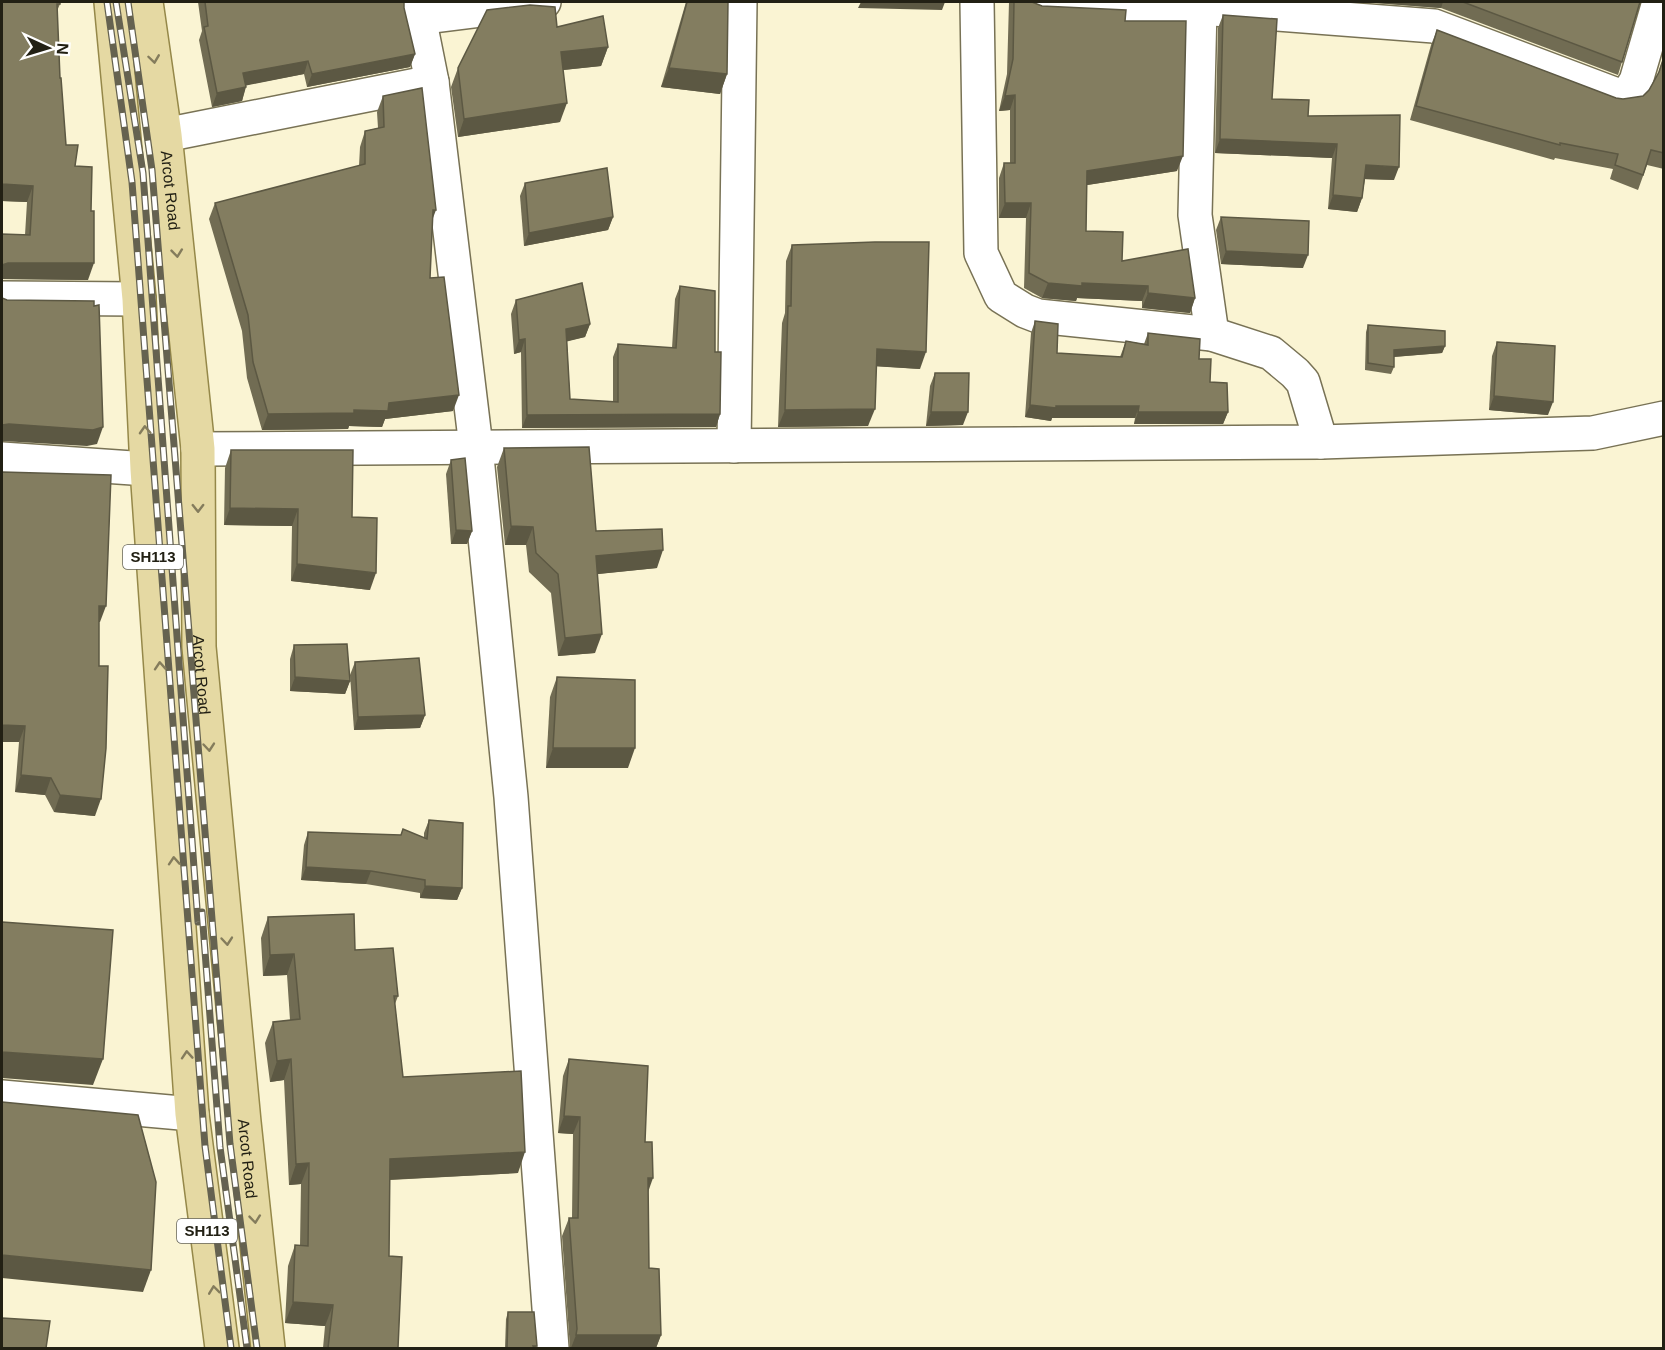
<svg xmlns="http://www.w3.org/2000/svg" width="1665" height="1350" font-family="Helvetica,sans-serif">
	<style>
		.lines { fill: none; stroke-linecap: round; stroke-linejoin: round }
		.street-casing { stroke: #787255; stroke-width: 36 }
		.secondary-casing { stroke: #787255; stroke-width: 36 }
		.primary-casing { stroke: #958849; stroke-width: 36 }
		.street { stroke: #fff; stroke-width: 33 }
		.secondary { stroke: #fff; stroke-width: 33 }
		.primary { stroke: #e5d9a3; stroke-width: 33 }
		.rail-casing { stroke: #656250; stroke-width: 7 }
		.rail { stroke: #fff; stroke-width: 4.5; stroke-dasharray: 14; stroke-linecap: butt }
		.wall { fill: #716c53 }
		.shaded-wall { fill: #5c5843 }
		.building { fill: #837d60; stroke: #5c5843; stroke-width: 1.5 }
		.oneway { stroke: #847c5c }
		.labels { text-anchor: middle; stroke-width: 4.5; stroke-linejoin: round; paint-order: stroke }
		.shield { fill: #fff; stroke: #64635a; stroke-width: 1.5 }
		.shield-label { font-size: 15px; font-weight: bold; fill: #222014 }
		.street-label { font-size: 16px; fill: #222014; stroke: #fff }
	</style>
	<rect width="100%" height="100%" fill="#faf4d3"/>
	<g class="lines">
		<defs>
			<g id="street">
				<polyline points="416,2 432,82 476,447 511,797 552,1348"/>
				<polyline points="977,2 981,253 1001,296 1025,311 1038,316 1212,334 1271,353 1295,373 1303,382 1321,442"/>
				<polyline points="1038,2 1127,6 1200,8 1434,26 1617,95 1628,94 1636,81 1659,2"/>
				<polyline points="1200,8 1195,215 1212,334"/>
				<polyline points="418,18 544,2"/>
				<polyline points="165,135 432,82"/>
				<polyline points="2,298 139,299"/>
				<polyline points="734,446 740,2"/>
				<polyline points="2,459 147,469"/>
				<polyline points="2,1097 192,1114"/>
			</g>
			<polyline id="secondary" points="198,449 1321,442 1593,433 1664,418"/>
			<g id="primary">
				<polyline points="111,2 139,299 147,469 192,1114 222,1348"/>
				<path id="s1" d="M146,2l19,133 33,314 1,198 45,475 24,226"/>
			</g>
		</defs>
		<use href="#street" class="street-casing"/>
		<use href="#secondary" class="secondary-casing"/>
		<use href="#primary" class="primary-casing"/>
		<use href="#street" class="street"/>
		<use href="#secondary" class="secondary"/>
		<use href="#primary" class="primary"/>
		<defs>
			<g id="rail">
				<polyline points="107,2 132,182 205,1146 231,1348"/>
				<polyline points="116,2 143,173 198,922"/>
				<polyline points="128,2 152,170 230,1144 257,1348"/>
				<polyline points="202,912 220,1147 247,1348"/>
			</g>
		</defs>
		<use href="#rail" class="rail-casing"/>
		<use href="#rail" class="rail"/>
	</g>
	<g class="wall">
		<polygon points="2,2 60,4 57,11 60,78 66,145 75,166 88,280 2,279 25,235 27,202 2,201"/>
		<polygon points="198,2 404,2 404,8 415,54 410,67 307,87 304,74 246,85 242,101 212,107 199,40 202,31"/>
		<polygon points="686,2 728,2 727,74 720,94 661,87"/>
		<polygon points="1009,2 1032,2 1042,6 1125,21 1177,171 1087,185 1086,231 1122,261 1195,298 1190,313 1142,308 1142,301 1077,298 1076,301 1042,298 1024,288 1026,218 999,218 999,178 1004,163 1010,163 1010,110 999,111 1007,74"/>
		<polygon points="1376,2 1640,2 1618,75 1441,8 1376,3"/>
		<polygon points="1223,15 1272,99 1308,116 1394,180 1365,179 1362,198 1357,212 1328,209 1332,158 1215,153 1218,28"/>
		<polygon points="557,27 608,47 601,66 563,70 560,122 458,137 451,87 458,68"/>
		<polygon points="1437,30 1616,98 1623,99 1643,96 1649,90 1657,76 1664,56 1664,169 1647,165 1638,190 1610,179 1613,169 1555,158 1554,160 1410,120 1431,45"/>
		<polygon points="383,96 432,221 430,278 453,411 385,419 382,427 349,426 348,429 262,430 247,378 242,331 209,219 215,203 359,166 360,147 365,131 378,128 377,112"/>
		<polygon points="525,183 613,217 608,230 524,246 520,196"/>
		<polygon points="1221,217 1303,268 1221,264 1216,230"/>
		<polygon points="792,245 920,369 876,366 868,426 778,427 782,323 785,313 786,261"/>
		<polygon points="680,286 715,352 720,414 716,427 522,428 521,352 514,354 511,314 516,300 590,324 585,337 567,341 570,399 613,402 613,357 618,344 672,348 675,299"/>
		<polygon points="1035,321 1057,353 1120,357 1126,341 1144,344 1148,333 1199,359 1210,382 1228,412 1223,424 1134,424 1135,418 1052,418 1051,421 1025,417 1031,333"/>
		<polygon points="1368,325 1445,346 1442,353 1394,357 1394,367 1391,374 1365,370 1366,332"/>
		<polygon points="1497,342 1548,415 1489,410 1492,356"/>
		<polygon points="935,373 963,425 926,426 930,386"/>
		<polygon points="504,448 596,531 657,568 597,574 595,653 558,656 551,593 529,572 526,545 505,545 497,467"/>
		<polygon points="231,450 352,517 370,590 291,581 292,526 224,525 225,468"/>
		<polygon points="451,460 472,531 467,544 451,544 446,474"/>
		<polygon points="2,472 100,622 99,622 95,816 54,812 45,795 15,792 19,742 2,742"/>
		<polygon points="294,645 350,681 345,694 290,691 290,659"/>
		<polygon points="355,662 425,715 420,728 354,730 350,675"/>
		<polygon points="557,677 628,768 546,768 550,697"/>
		<polygon points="429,820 462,888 457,900 420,898 420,893 366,884 301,880 304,845 308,832 424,838 424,833"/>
		<polygon points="268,917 355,950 398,996 395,1004 403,1077 518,1173 390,1180 389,1256 398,1348 323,1348 325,1326 285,1323 288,1266 295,1245 300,1246 301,1184 289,1185 284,1080 270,1082 265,1043 273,1022 290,1020 287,975 263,976 261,938"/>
		<polygon points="569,1059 645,1142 648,1192 649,1268 661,1335 656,1348 570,1348 562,1236 569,1218 572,1218 573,1134 558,1133 563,1076"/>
		<polygon points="508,1312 537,1346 536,1348 505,1348 506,1319"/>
	</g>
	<g class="shaded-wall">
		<polygon points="861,2 945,2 942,10 858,8"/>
		<polygon points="1377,2 1443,2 1441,8 1376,3"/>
		<polygon points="608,47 601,66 554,71 561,52"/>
		<polygon points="415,54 410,67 307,87 312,74"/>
		<polygon points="308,61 304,74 239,87 243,73"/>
		<polygon points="669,68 727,74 720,94 661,87"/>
		<polygon points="246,87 242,101 212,107 217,93"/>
		<polygon points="1015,95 1010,110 999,111 1005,96"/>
		<polygon points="567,103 560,122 458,137 464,119"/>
		<polygon points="1220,139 1337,144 1332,158 1215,153"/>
		<polygon points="1183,156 1177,171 1081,186 1087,171"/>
		<polygon points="1366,165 1399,167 1394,180 1361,179"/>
		<polygon points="2,184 33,186 27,202 2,201"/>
		<polygon points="1333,195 1362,198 1357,212 1328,209"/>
		<polygon points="1005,203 1031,203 1026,218 999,218"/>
		<polygon points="433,210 436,210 430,226"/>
		<polygon points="613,217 608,230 524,246 529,233"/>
		<polygon points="1226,251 1308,255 1303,268 1221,264"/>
		<polygon points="8,263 94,263 88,280 2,279 2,265"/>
		<polygon points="1048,283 1082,283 1148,286 1142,301 1077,298 1076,301 1042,298"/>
		<polygon points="1148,293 1195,298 1190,313 1142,308"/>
		<polygon points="590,324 585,337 561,343 566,329"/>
		<polygon points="525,339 521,352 514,354 519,340"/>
		<polygon points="1445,346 1442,353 1392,357 1394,350"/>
		<polygon points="877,349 926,352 920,369 871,366"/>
		<polygon points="459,395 453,411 385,419 382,427 349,426 348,429 262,430 268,414 389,403"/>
		<polygon points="1494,396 1553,402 1548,415 1489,410"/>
		<polygon points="1030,405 1056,406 1139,406 1135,418 1052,418 1051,421 1025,417"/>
		<polygon points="875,409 868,426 778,427 785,410"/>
		<polygon points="931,412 968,412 963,425 926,426"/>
		<polygon points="1138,412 1228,412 1223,424 1134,424"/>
		<polygon points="720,414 716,427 522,428 527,415"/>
		<polygon points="9,424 103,427 97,444 87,446 2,441 2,425"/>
		<polygon points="230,508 298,509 292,526 224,525"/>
		<polygon points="511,526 533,527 526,545 505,545"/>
		<polygon points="456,530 472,531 467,544 451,544"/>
		<polygon points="663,550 657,568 589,575 596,556"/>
		<polygon points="297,564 376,573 370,590 291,581"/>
		<polygon points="99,606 106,606 100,622 93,622"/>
		<polygon points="602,634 595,653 558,656 565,638"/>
		<polygon points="295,677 350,681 345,694 290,691"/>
		<polygon points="425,715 420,728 354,730 358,717"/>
		<polygon points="2,725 25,726 19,742 2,742"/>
		<polygon points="553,748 635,748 628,768 546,768"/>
		<polygon points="21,775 51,778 45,795 15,792"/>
		<polygon points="60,795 101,799 95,816 54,812"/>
		<polygon points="306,867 371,871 366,884 301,880"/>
		<polygon points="425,886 462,888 457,900 420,898"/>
		<polygon points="294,954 287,975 263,976 270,955"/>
		<polygon points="2,1052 103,1059 93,1085 2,1078"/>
		<polygon points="291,1059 284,1080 270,1082 277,1061"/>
		<polygon points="564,1116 580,1117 573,1134 558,1133"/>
		<polygon points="525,1152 518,1173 383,1180 390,1159"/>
		<polygon points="309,1163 301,1184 289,1185 296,1164"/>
		<polygon points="648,1178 653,1178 647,1195"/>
		<polygon points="2,1255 151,1270 143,1292 2,1278"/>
		<polygon points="293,1302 333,1305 325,1326 285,1323"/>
		<polygon points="576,1335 661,1335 656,1348 571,1348"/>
	</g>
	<g class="building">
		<polygon points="2,2 60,2 60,4 57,4 60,78 61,78 66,145 78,145 75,166 92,167 91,211 94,211 94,263 8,263 2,265 2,234 30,235 33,186 2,184"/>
		<polygon points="205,2 404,2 404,8 415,54 312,74 308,61 243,73 246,87 217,93 204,27 208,26"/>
		<polygon points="687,2 728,2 727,74 669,68"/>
		<polygon points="1014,2 1032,2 1042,6 1126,10 1125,21 1186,21 1183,156 1087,171 1086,231 1123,232 1122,261 1188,249 1195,298 1148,293 1148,286 1082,283 1082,286 1048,283 1029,273 1031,203 1005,203 1004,163 1015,163 1015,95 1005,96 1013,59"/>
		<polygon points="1463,2 1640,2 1622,62"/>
		<polygon points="530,5 555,7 557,27 603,16 608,47 561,52 567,103 464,119 458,68 487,10"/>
		<polygon points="1223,15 1277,19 1272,99 1309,100 1308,116 1400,115 1399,167 1366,165 1362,198 1333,195 1337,144 1220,139"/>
		<polygon points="1437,30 1616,98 1623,99 1643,96 1649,90 1659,72 1664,57 1664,153 1651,150 1643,175 1615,165 1618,154 1560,143 1560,145 1416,106"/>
		<polygon points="422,88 436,210 433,210 430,278 444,277 459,395 389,403 388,411 354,410 354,413 268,414 253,362 248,315 215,203 365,164 365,131 384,127 383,96"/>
		<polygon points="607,168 613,217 529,233 525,183"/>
		<polygon points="1221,217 1309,221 1308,255 1226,251"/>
		<polygon points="875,242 929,242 926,352 877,349 875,409 785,410 788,306 791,306 792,245"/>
		<polygon points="582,283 590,324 566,329 570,399 618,402 618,344 676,348 680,286 715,291 715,352 721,352 720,414 527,415 525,339 519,340 516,300"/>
		<polygon points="2,298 7,300 94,301 94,306 99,305 103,427 93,430 9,424 2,425"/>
		<polygon points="1035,321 1058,324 1057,353 1122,357 1126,341 1148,345 1148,333 1200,339 1199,359 1211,359 1210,382 1227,383 1228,412 1138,412 1139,406 1056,406 1056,408 1030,405"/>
		<polygon points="1368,325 1445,331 1445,346 1394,350 1394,367 1368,363"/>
		<polygon points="1497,342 1555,346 1553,402 1494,396"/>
		<polygon points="935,373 969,373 968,412 931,412"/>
		<polygon points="589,447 596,531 662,529 663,550 596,556 602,634 565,638 558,574 536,553 533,527 511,526 504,448"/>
		<polygon points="231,450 353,450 352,517 377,518 376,573 297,564 298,509 230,508"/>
		<polygon points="465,458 472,531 456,530 451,460"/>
		<polygon points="2,472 111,475 106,606 99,606 99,666 108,666 106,748 101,799 60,795 51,778 21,775 25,726 2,725"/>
		<polygon points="347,644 350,681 295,677 294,645"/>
		<polygon points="419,658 425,715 358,717 355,662"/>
		<polygon points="557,677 635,680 635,748 553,748"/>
		<polygon points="429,820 463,823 462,888 425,886 425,880 371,871 306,867 308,832 401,835 403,829 427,839"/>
		<polygon points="354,914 355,950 393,948 398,996 394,996 403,1077 521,1071 525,1152 390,1159 389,1256 402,1257 398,1348 328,1348 333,1305 293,1302 295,1245 308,1246 309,1163 296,1164 291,1059 277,1061 273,1022 300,1019 294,954 270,955 268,917"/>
		<polygon points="2,922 113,930 103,1059 2,1052"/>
		<polygon points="569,1059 648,1066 645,1142 652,1142 653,1178 648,1178 649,1268 659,1269 661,1335 576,1335 577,1329 569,1218 578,1218 580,1117 564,1116"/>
		<polygon points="2,1102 138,1115 156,1182 151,1270 2,1255"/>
		<polygon points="508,1312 534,1312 537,1346 533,1346 534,1348 507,1348"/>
		<polygon points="2,1318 50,1321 46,1348 2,1348"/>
	</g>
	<defs><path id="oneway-chevron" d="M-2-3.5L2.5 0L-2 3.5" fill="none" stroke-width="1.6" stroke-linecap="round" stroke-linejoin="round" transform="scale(1.5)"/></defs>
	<g class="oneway">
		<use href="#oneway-chevron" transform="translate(154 59) rotate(82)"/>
		<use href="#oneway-chevron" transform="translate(177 253) rotate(84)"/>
		<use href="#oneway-chevron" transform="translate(145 430) rotate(-93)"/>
		<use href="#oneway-chevron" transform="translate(198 508) rotate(89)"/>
		<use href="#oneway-chevron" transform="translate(160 666) rotate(-94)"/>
		<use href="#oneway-chevron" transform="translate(209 747) rotate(85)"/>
		<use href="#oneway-chevron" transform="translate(174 861) rotate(-94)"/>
		<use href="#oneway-chevron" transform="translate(227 941) rotate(85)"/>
		<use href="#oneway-chevron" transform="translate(187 1055) rotate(-94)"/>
		<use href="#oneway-chevron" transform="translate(255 1219) rotate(84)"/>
		<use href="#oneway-chevron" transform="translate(214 1290) rotate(-97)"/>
	</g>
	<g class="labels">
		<g class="shield">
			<rect x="123" y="545" width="60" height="24" rx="4.5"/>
			<rect x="177" y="1219" width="60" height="24" rx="4.5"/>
		</g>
		<g class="shield-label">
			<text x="153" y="562">SH113</text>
			<text x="207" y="1236">SH113</text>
		</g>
		<g class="street-label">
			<text dy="6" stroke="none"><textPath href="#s1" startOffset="190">Arcot Road</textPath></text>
			<text dy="6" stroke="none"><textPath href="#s1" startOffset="676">Arcot Road</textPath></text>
			<text dy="6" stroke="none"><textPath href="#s1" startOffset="1162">Arcot Road</textPath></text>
		</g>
	</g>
	<rect width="1665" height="1350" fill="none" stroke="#222014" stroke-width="6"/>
	<g transform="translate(48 48) rotate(94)" stroke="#ffffff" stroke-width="4.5" paint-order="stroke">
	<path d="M0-4.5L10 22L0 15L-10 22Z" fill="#222014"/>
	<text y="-9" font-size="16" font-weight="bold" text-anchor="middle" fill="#222014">N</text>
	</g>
</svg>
